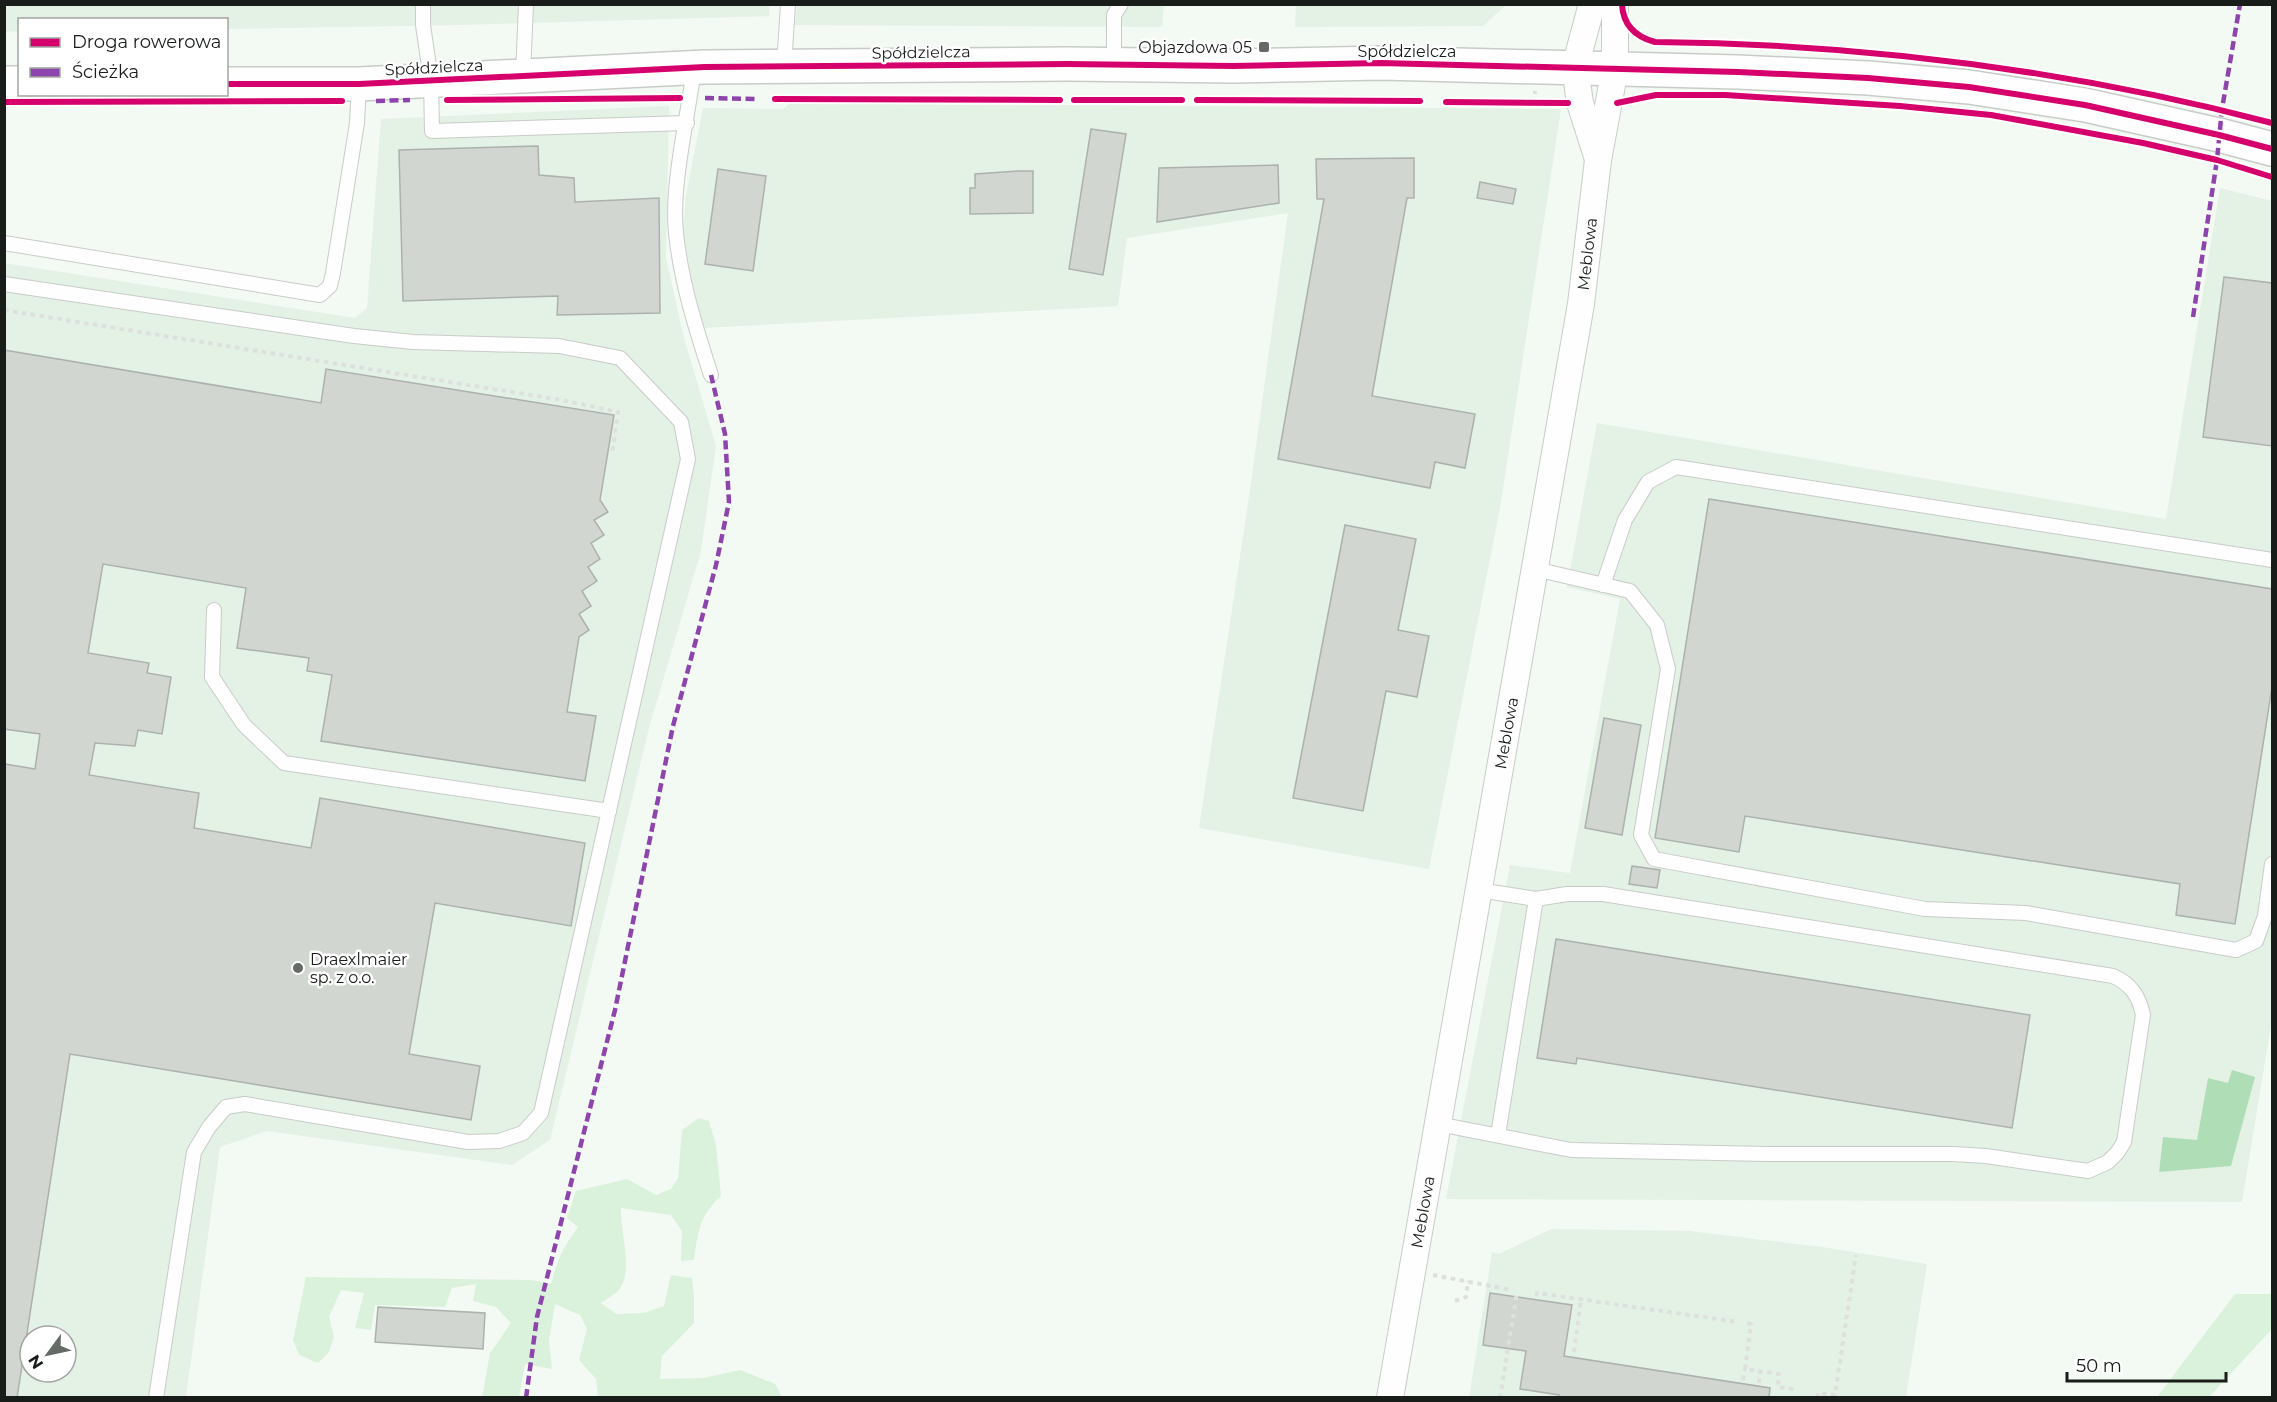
<svg xmlns="http://www.w3.org/2000/svg" width="2277" height="1402" font-family="Montserrat,sans-serif">
	<style>
		.built { fill: #e4f1e5; fill-rule: evenodd }
		.green { fill: #daf2dc }
		.water { fill: #afdeb6 }
		.building { fill: #d1d6d1; stroke: #acb1ad; stroke-width: 1.5 }
		.lines { fill: none; stroke-linecap: round; stroke-linejoin: round }
		.lane-casing { stroke: #c8ccc8; stroke-width: 16 }
		.street-casing { stroke: #c8ccc8; stroke-width: 28 }
		.secondary-casing { stroke: #c8ccc8; stroke-width: 36 }
		.path { stroke: #dee0de; stroke-width: 4; stroke-dasharray: 4.5 4.5; stroke-linecap: butt }
		.lane { stroke: #fdfefd; stroke-width: 14 }
		.street { stroke: #fdfefd; stroke-width: 26 }
		.secondary { stroke: #fdfefd; stroke-width: 33 }
		.quiet { stroke: #8e44ad; stroke-width: 4.5; stroke-dasharray: 9 4.5; stroke-linecap: butt }
		.cycleway-casing { stroke: #fff; stroke-width: 10 }
		.cycleway { stroke: #d6006c; stroke-width: 6 }
		.poi-dot { fill: #656a66; stroke: #fff; stroke-width: 2 }
		.labels { text-anchor: middle; stroke-width: 5; stroke-linejoin: round; paint-order: stroke }
		.poi-label { font-size: 16px; fill: #191d1a; stroke: #fff; text-anchor: end }
		.street-label { font-size: 16px; fill: #191d1a; stroke: #fff }
	</style>
	<rect width="100%" height="100%" fill="#f3f9f3"/>
	<g class="built">
		<polygon points="4,5 770,5 769,16 458,25 227,29 226,20 20,20 19,31 5,32"/>
		<polygon points="797,5 1164,5 1162,27 795,25"/>
		<polygon points="1296,5 1296,4 1506,5 1483,26 1295,27"/>
		<polygon points="790,103 1561,109 1500,508 1429,869 1199,828 1249,497 1288,213 1127,238 1118,306 702,328 682,247 686,195 703,108 783,109"/>
		<path d="M669,106l-3,152 18,80 32,108 -15,105 -52,177 -99,412 -38,25 -245,-34 -47,16 -34,250h-181l-1,-1134 351,55 12,-10 14,-189zM30,1336h36v36h-36z"/>
		<polygon points="2220,188 2272,201 2272,1019 2242,1202 1446,1199 1510,865 1570,873 1620,599 1567,587 1597,423 2166,519"/>
		<polygon points="1551,1229 1690,1231 1822,1247 1927,1264 1906,1397 1469,1398 1492,1252 1499,1254"/>
	</g>
	<g class="green">
		<path d="M699,1118l10,3 7,24 5,51c-22,20 -23,36 -27,64l-13,1 1,-30 -11,-16 -50,-7c-1,24 14,66 -4,84 -4,4 -11,7 -16,11l15,11 28,-1 20,-7 7,-31 21,3 2,17v28l-32,33 -2,23 43,-1 37,-8 35,14 7,13h-184l-2,-18 -17,-19 8,-31 -7,-14 -25,-11 -6,36 3,29 -27,-5 -6,33h-37l8,-44 21,-30 -15,-16 -23,-6 3,-17 -24,4 -7,19 -70,-2 -4,25 -16,-2 9,-35 -23,-3 -12,27 5,20 -5,15 -11,11 -19,-8 -6,-15 13,-63 225,3 20,4c7,-26 11,-35 27,-57l-11,-9 9,-27 51,-12 29,16 15,-6 7,-11 4,-48z"/>
		<polygon points="2235,1294 2272,1294 2272,1329 2209,1397 2157,1397"/>
	</g>
	<polygon class="water" points="2232,1070 2255,1077 2231,1166 2159,1172 2163,1137 2197,1140 2208,1078 2228,1083"/>
	<g class="building">
		<polygon points="1091,129 1126,134 1103,275 1069,269"/>
		<polygon points="538,146 539,175 574,178 575,202 659,198 660,313 557,315 558,296 403,301 399,150"/>
		<polygon points="1414,158 1414,198 1407,198 1372,396 1475,414 1465,468 1435,462 1430,488 1278,459 1324,199 1317,199 1316,159"/>
		<polygon points="1278,165 1279,203 1157,222 1159,168"/>
		<polygon points="718,169 766,176 753,271 705,264"/>
		<polygon points="1019,171 1033,171 1033,213 970,214 970,188 975,188 975,174"/>
		<polygon points="1480,182 1516,189 1513,204 1477,198"/>
		<polygon points="2224,277 2272,283 2272,446 2203,437"/>
		<polygon points="4,350 321,403 326,369 614,415 600,500 608,512 594,520 604,535 591,543 600,559 588,567 597,581 582,591 591,606 579,614 589,630 579,637 567,712 596,716 585,781 321,741 332,675 307,671 309,658 237,648 246,588 103,564 88,653 149,663 147,673 171,677 162,734 138,730 135,746 95,743 89,775 199,793 194,828 311,848 320,798 585,843 571,926 435,903 409,1054 480,1066 471,1120 70,1054 17,1398 4,1398 4,764 35,769 40,734 4,729"/>
		<polygon points="1709,499 2272,589 2272,687 2235,924 2176,915 2180,884 1745,816 1739,852 1655,838"/>
		<polygon points="1345,525 1416,539 1398,630 1429,636 1417,697 1386,691 1363,811 1293,798"/>
		<polygon points="1604,718 1641,725 1622,835 1585,828"/>
		<polygon points="1632,866 1660,870 1657,888 1629,884"/>
		<polygon points="1556,939 2030,1015 2012,1128 1577,1058 1576,1064 1537,1058"/>
		<polygon points="1490,1293 1572,1305 1564,1356 1770,1388 1769,1398 1559,1398 1559,1395 1520,1389 1526,1351 1483,1345"/>
		<polygon points="378,1307 485,1313 483,1349 375,1342"/>
	</g>
	<g class="lines">
		<defs>
			<g id="lane">
				<polyline points="423,4 423,25 431,80 432,131 687,123"/>
				<polyline points="1114,64 1114,15 1121,4"/>
				<polyline points="784,66 788,4"/>
				<path d="M694,68c-6,50 -23,116 -18,165 5,49 20,96 35,142"/>
				<polyline points="523,76 526,4"/>
				<polyline points="4,243 320,295 330,286 333,273 357,123 359,84"/>
				<polyline points="4,284 354,336 413,342 559,346 620,358 681,422 688,459 541,1113 523,1133 499,1141 468,1142 245,1104 226,1107 209,1127 194,1152 156,1398"/>
				<polyline points="1535,569 1630,591 1657,625 1668,669 1641,835 1654,859 1925,909 2026,913 2236,950 2256,941 2265,916 2272,864"/>
				<polyline points="1603,585 1625,520 1648,482 1676,467 2272,560"/>
				<polyline points="214,610 212,677 244,725 284,763 609,811"/>
				<path d="M1438,1124l133,26 196,4h186l33,2 102,15 20,-9 9,-9 7,-11 19,-127c-4,-19 -12,-31 -30,-39l-510,-82h-36l-31,5 -57,-9"/>
				<polyline points="1498,1135 1536,899"/>
			</g>
			<g id="street">
				<polyline points="1592,4 1575,67 1580,103 1598,159"/>
				<path id="s1" d="M1390,1398l191,-1094 17,-144 17,-91v-65"/>
			</g>
			<g id="secondary">
				<polyline points="4,83 20,83"/>
				<polyline points="226,84 359,84 705,67 1067,64 1233,66 1381,63 1738,72 1868,78 1969,87 2085,105 2219,135 2272,149"/>
			</g>
		</defs>
		<use href="#lane" class="lane-casing"/>
		<use href="#street" class="street-casing"/>
		<use href="#secondary" class="secondary-casing"/>
		<g class="path">
			<polyline points="1534,103 1535,91"/>
			<polyline points="4,310 561,400 618,412 612,454"/>
			<polyline points="1433,1275 1512,1290"/>
			<polyline points="1536,1296 1537,1293 1738,1322"/>
			<polyline points="1455,1301 1466,1297 1468,1281"/>
			<polyline points="1747,1323 1751,1324 1745,1369 1779,1374 1778,1387 1798,1390"/>
			<polyline points="1574,1352 1581,1299"/>
			<polyline points="1743,1380 1745,1369"/>
			<polyline points="1759,1383 1760,1371"/>
			<polyline points="1500,1398 1517,1292"/>
			<polyline points="1817,1398 1818,1393 1835,1395 1856,1255"/>
		</g>
		<use href="#lane" class="lane"/>
		<use href="#street" class="street"/>
		<use href="#secondary" class="secondary"/>
		<g class="quiet">
			<polyline points="705,98 756,99"/>
			<polyline points="376,101 410,100"/>
			<polyline points="2193,317 2217,160 2222,109 2240,4"/>
			<polyline points="526,1398 537,1317 615,1010 673,726 716,565 729,502 725,434 711,375"/>
		</g>
		<defs>
			<g id="cycleway">
				<path d="M1622,4c1,21 14,33 33,38 208,2 415,28 617,81"/>
				<polyline points="226,84 359,84 705,67 1067,64 1233,66 1381,63 1738,72 1868,78 1969,87 2085,105 2219,135 2272,149"/>
				<polyline points="775,99 1060,100"/>
				<polyline points="447,100 680,98"/>
				<polyline points="1074,100 1182,100"/>
				<polyline points="1197,100 1420,101"/>
				<polyline points="4,102 342,101"/>
				<polyline points="1446,102 1568,103"/>
				<polyline points="1617,103 1656,95 1725,95 1900,106 1991,115 2143,143 2217,160 2272,177"/>
			</g>
		</defs>
		<use href="#cycleway" class="cycleway-casing"/>
		<use href="#cycleway" class="cycleway"/>
	</g>
	<g class="poi-dot">
		<rect x="1258" y="41" width="12" height="12" rx="3"/>
		<circle cx="298" cy="968" r="6"/>
	</g>
	<g class="labels">
		<g class="poi-label">
			<text x="1252" y="53">Objazdowa 05</text>
			<text x="310" y="965" text-anchor="start">Draexlmaier<tspan x="310" dy="18">sp. z o.o.</tspan></text>
		</g>
		<g class="street-label">
			<text x="1407" y="57">Spółdzielcza</text>
			<text transform="translate(921 52) rotate(-1)" y="6">Spółdzielcza</text>
			<text transform="translate(434 67) rotate(-3)" y="6">Spółdzielcza</text>
			<text dy="6" stroke="none"><textPath href="#s1" startOffset="1161">Meblowa</textPath></text>
			<text dy="6" stroke="none"><textPath href="#s1" startOffset="675">Meblowa</textPath></text>
			<text dy="6" stroke="none"><textPath href="#s1" startOffset="189">Meblowa</textPath></text>
		</g>
	</g>
	<rect width="2277" height="1402" fill="none" stroke="#191d1a" stroke-width="12"/>
	<rect x="18" y="18" width="210" height="78" fill="#ffffff" stroke="#a3a5a3" stroke-width="1.5"/>
	<rect x="30" y="38" width="30" height="9" fill="#d6006c" stroke="#a3a5a3" stroke-width="1.5"/>
	<text x="72" y="48" font-size="18" fill="#191d1a">Droga rowerowa</text>
	<rect x="30" y="68" width="30" height="9" fill="#8e44ad" stroke="#a3a5a3" stroke-width="1.5"/>
	<text x="72" y="78" font-size="18" fill="#191d1a">Ścieżka</text>
	<g transform="translate(48 1354) rotate(237)"><circle r="28" fill="#ffffff" stroke="#a3a5a3" stroke-width="1.5"/>
	<path d="M0-4.5L10 22L0 15L-10 22Z" fill="#656a66"/>
	<text y="-9" font-size="16" font-weight="bold" text-anchor="middle" fill="#191d1a">N</text>
	</g>
	<path d="M2067 1372v9h159v-9" fill="none" stroke="#191d1a" stroke-width="3"/>
	<text x="2076" y="1372" font-size="18" fill="#191d1a" stroke="#ffffff" stroke-width="4.5" paint-order="stroke">50 m</text>
</svg>
